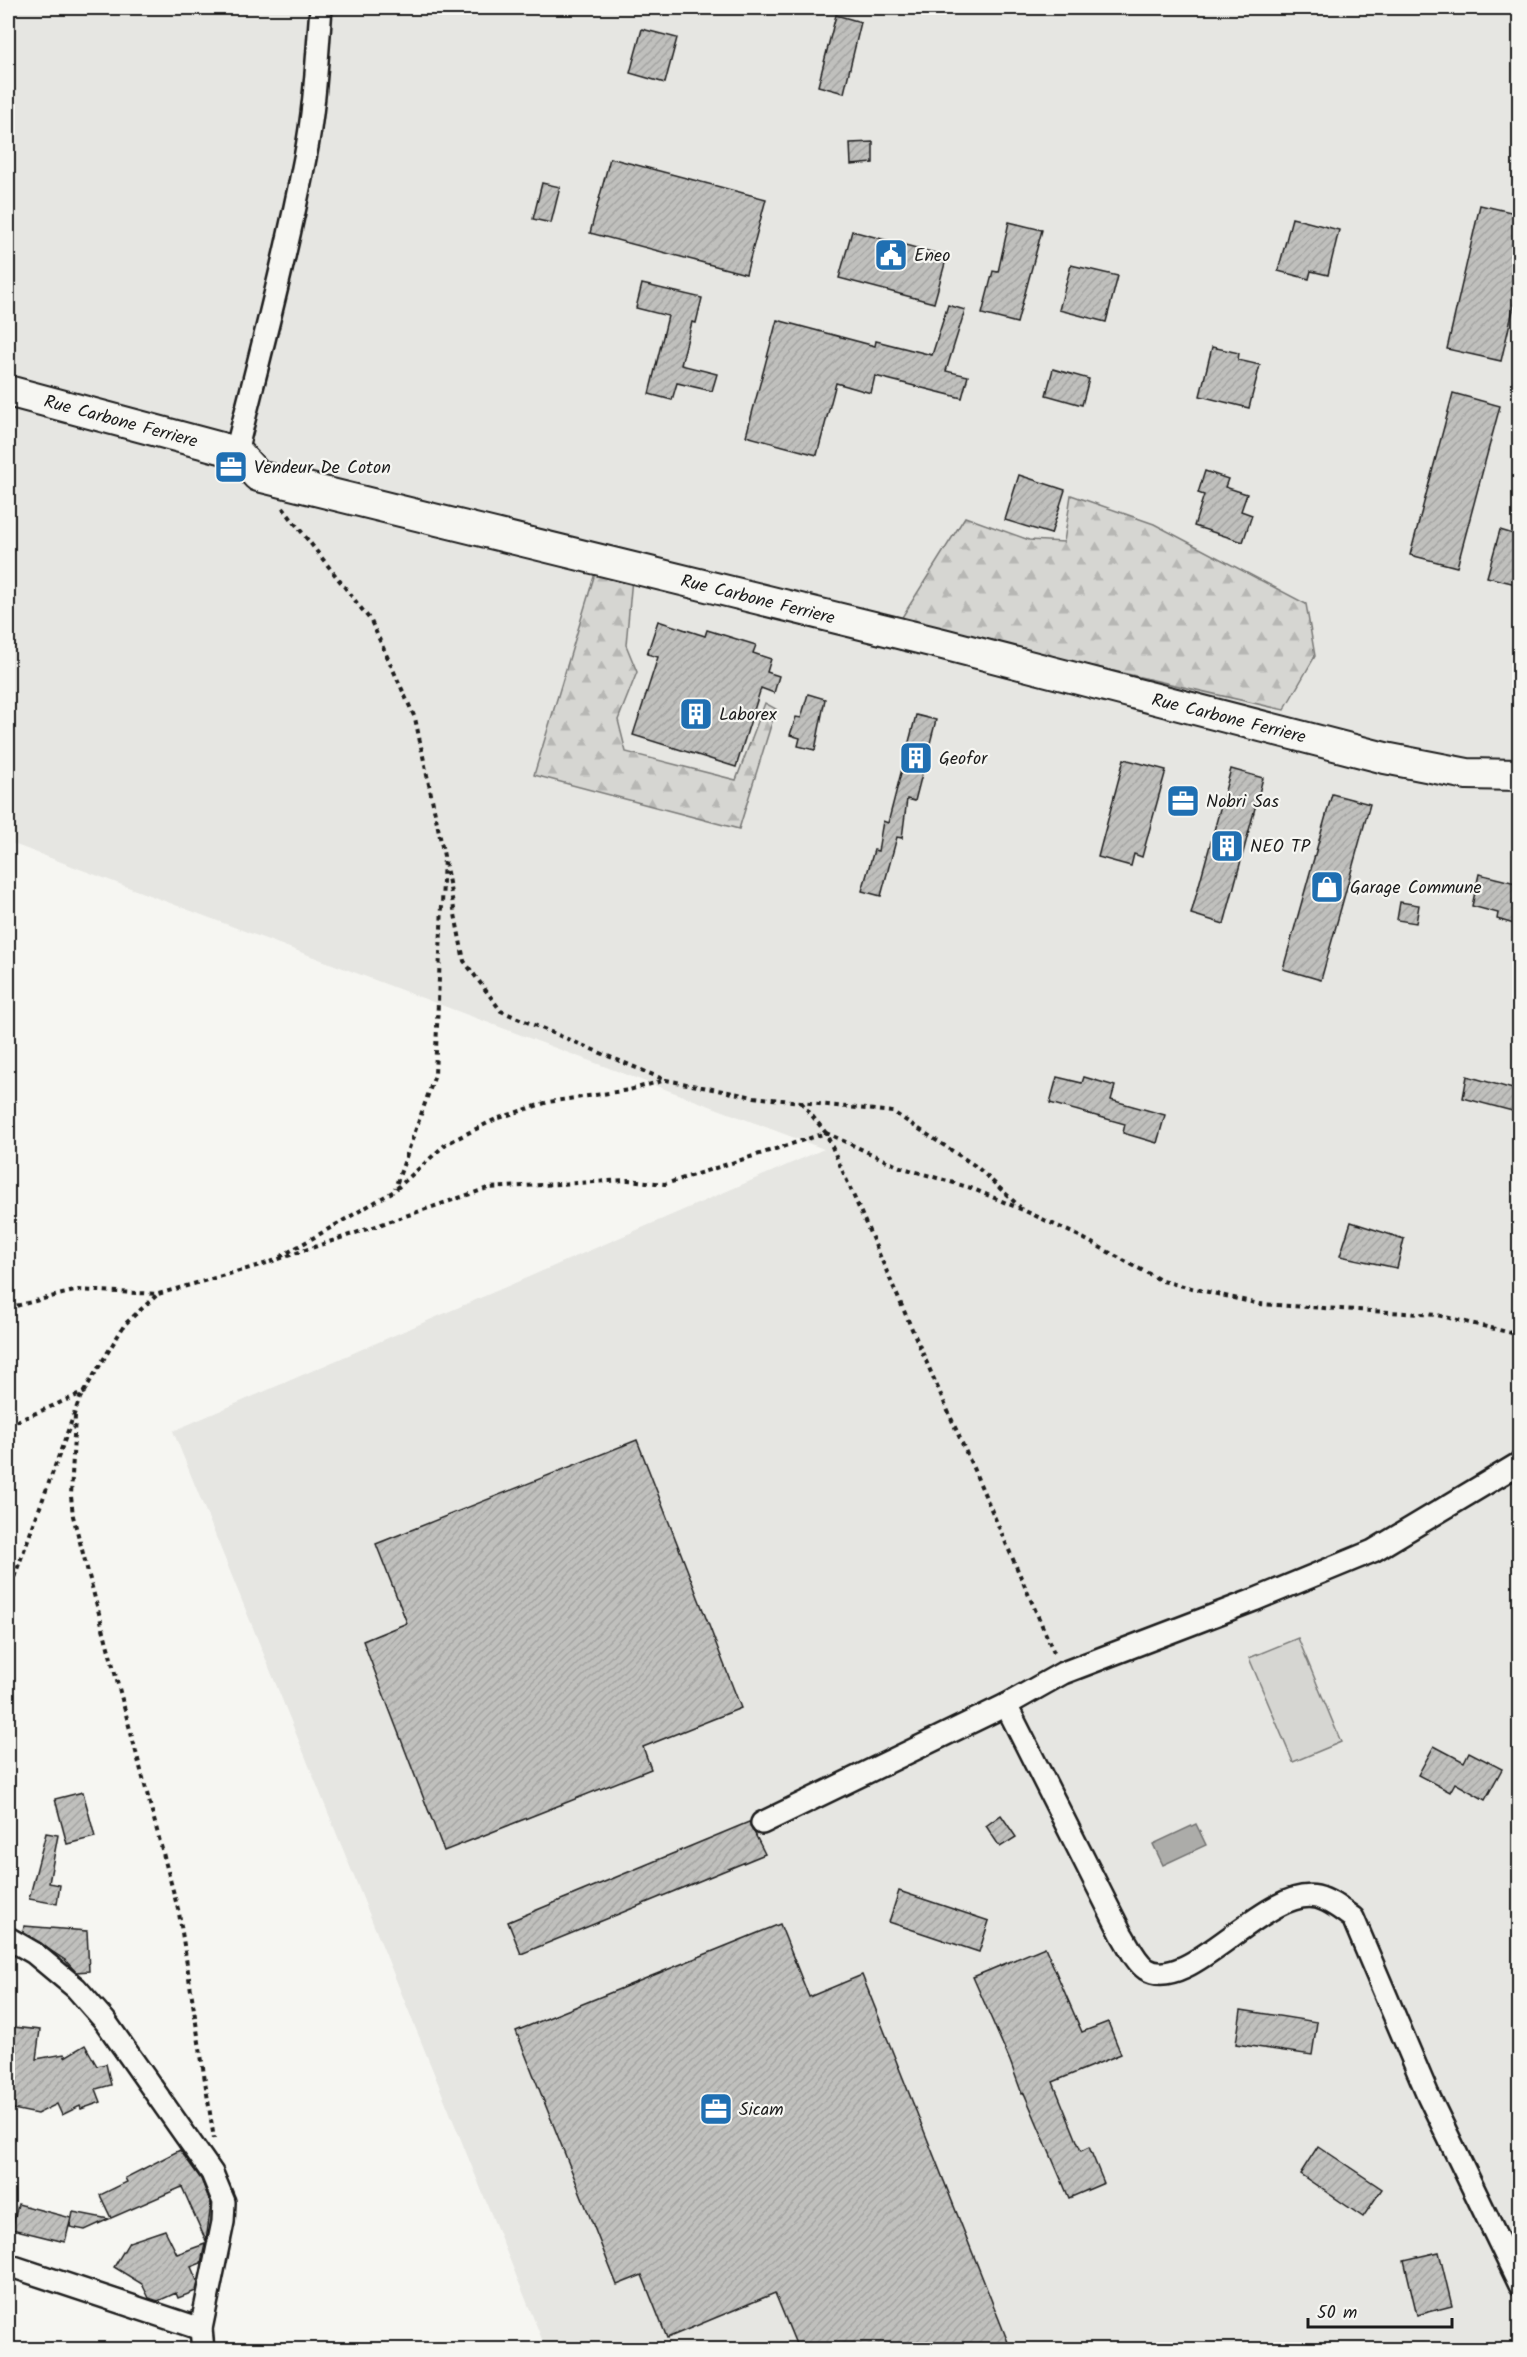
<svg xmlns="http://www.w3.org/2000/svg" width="1527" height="2357" font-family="Kalam,sans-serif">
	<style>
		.built { fill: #e6e6e2 }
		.forest { fill: url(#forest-firs); stroke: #797977; stroke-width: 1.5 }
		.garden { fill: #d6d6d2; stroke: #797977; stroke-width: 1.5 }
		.water { fill: #acaca9; stroke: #727271; stroke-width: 1.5 }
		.building { fill: url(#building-hatch); stroke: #1c1c1c; stroke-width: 1.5 }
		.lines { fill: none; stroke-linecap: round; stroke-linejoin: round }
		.street-casing { stroke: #1c1c1c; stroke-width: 26 }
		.secondary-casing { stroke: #1c1c1c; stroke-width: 34 }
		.path { stroke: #1c1c1c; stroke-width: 4; stroke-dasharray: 4.5 4.5; stroke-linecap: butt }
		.street { stroke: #f6f6f2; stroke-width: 21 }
		.secondary { stroke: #f6f6f2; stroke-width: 30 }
		.labels { text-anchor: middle; stroke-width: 4.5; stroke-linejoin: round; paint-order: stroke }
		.poi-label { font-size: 18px; fill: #1c1c1c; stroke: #f6f6f2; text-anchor: start }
		.street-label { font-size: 18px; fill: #1c1c1c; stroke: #f6f6f2 }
	</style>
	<defs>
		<pattern id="forest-firs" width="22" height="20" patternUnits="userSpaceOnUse" patternTransform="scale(1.5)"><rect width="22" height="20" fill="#d6d6d2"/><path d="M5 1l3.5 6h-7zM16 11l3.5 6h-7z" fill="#b7b7b4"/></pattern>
		<pattern id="building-hatch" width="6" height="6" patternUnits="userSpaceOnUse" patternTransform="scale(1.5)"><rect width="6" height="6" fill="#c0c0bd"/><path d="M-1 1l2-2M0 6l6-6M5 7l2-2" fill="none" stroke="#a4a4a2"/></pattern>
	</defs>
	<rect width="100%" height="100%" fill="#f6f6f2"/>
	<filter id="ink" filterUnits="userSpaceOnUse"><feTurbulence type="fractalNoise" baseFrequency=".0167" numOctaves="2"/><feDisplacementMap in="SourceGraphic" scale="12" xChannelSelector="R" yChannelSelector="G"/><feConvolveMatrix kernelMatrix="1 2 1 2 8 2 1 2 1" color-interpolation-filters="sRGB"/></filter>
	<g filter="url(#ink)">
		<polygon class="built" points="8,8 1519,8 1519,2349 546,2349 173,1431 824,1149 8,842"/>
		<g class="forest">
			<polygon points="1071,495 1154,524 1306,604 1315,656 1284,710 899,622 965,517 1029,540 1064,542"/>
			<polygon points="596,570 632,578 626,645 637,672 618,720 626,752 736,780 765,703 776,709 739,829 534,775"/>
		</g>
		<polygon class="garden" points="1298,1638 1341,1742 1293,1762 1249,1658"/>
		<polygon class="water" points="1196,1824 1206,1845 1163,1865 1153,1844"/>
		<g class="building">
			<polygon points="836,15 861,22 844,93 818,86"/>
			<polygon points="642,29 677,38 665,83 630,73"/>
			<polygon points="873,142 873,163 851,165 850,143"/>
			<polygon points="610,158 766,199 746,274 590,233"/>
			<polygon points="542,183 560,187 551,223 533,219"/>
			<polygon points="1480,205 1520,214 1520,280 1501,361 1447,349"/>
			<polygon points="1292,218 1339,230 1328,275 1311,271 1309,279 1278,271"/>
			<polygon points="1009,222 1042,230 1017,323 982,314 993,271 998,272"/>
			<polygon points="852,231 947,256 934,303 839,278"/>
			<polygon points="1071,265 1118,276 1106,322 1059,310"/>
			<polygon points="642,284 702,298 696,323 692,322 681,365 717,374 712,391 677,383 672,400 649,394 668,316 636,308"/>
			<polygon points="948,305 965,310 946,371 968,376 962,398 875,376 871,393 836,383 817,455 746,436 777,320 875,346 876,341 932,355"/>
			<polygon points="1212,347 1239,353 1238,360 1260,365 1249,408 1200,396"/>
			<polygon points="1053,369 1089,379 1082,405 1046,395"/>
			<polygon points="1453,393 1500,406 1457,567 1410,555"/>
			<polygon points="1205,471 1228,479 1225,487 1247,494 1241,511 1252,515 1243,542 1194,526 1204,495 1198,493"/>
			<polygon points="1019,475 1065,490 1051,534 1005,520"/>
			<polygon points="1500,530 1520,536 1520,585 1487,577"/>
			<polygon points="658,621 705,636 707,630 756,645 753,653 771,659 767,672 779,676 774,693 761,688 736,767 633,735 658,657 647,654"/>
			<polygon points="808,694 825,699 815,750 798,746 800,738 790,735 796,717 801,718"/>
			<polygon points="916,715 936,720 915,801 907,799 902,838 897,837 881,896 862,891 874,850 878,851 883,821 888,823"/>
			<polygon points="1124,759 1166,770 1142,857 1134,854 1131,866 1098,857"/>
			<polygon points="1231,769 1263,778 1224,924 1191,914"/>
			<polygon points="1332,794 1370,804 1321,980 1283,969"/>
			<polygon points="1479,874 1520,884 1520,902 1514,924 1497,919 1498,913 1472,906"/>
			<polygon points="1400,902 1419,905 1416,923 1397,920"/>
			<polygon points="1467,1076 1520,1091 1520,1113 1463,1098"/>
			<polygon points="1057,1077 1082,1083 1084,1077 1115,1086 1111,1100 1165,1115 1157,1143 1123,1133 1125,1124 1050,1103"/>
			<polygon points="1351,1222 1404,1239 1397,1268 1340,1256"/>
			<polygon points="637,1440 741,1708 643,1747 651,1769 444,1851 363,1641 407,1623 376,1544"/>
			<polygon points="1434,1746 1464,1762 1469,1752 1502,1769 1485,1800 1455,1783 1450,1792 1418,1775"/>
			<polygon points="83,1792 95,1837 67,1844 55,1799"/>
			<polygon points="1001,1815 1016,1837 1000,1847 986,1826"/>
			<polygon points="749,1822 765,1854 521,1954 508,1922"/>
			<polygon points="46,1833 58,1835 49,1883 60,1885 57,1904 29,1899"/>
			<polygon points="899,1891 989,1921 979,1952 889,1922"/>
			<polygon points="780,1924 809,1997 862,1975 1008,2342 990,2349 798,2349 775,2293 667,2338 642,2275 617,2285 516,2031"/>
			<polygon points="24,1926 87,1931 89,1971 76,1972 65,1960 23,1932"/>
			<polygon points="1045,1947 1082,2032 1108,2022 1121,2054 1053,2082 1081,2151 1089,2147 1104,2183 1069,2198 1024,2093 1022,2094 1010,2061 973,1977"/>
			<polygon points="1241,2010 1317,2022 1312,2055 1236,2044"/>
			<polygon points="13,2027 40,2030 36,2059 64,2054 65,2057 85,2045 97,2066 106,2064 111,2085 96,2089 101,2102 81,2109 80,2106 62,2115 57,2104 37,2114 8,2108 8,2065"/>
			<polygon points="1318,2146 1382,2189 1363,2217 1300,2174"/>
			<polygon points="180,2150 201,2179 211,2204 206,2241 182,2187 111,2218 100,2195 127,2182 125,2178"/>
			<polygon points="18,2204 71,2218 65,2242 12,2229"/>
			<polygon points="73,2212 109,2219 85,2230 70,2227"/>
			<polygon points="165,2230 177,2254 205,2244 201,2263 191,2267 198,2283 196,2291 178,2298 176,2293 158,2301 149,2298 142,2284 114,2267 129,2242"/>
			<polygon points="1439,2252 1452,2306 1417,2315 1404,2260"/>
		</g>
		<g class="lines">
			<defs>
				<g id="street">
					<path d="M236,452c24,-97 50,-195 69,-294 10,-50 12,-100 16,-150"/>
					<path d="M1006,1705l116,230c7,11 13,26 24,34 42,27 119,-83 171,-72 13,3 25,13 36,21l75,177 92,190"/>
					<polyline points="762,1823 1006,1705 1063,1673 1254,1600 1373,1551 1520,1463"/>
					<polyline points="8,1938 34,1953 76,1988 105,2021 212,2173 224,2202 223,2222 201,2329 203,2350"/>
					<polyline points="8,2265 201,2329"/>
				</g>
				<polyline id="secondary" points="8,391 236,452 258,476 943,644 1385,758 1467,774 1520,775"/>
			</defs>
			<use href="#street" class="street-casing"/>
			<use href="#secondary" class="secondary-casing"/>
			<g class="path">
				<polyline points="283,508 371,621 415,718 444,856 435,1075 395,1188"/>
				<polyline points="445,862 464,961 501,1011 665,1080"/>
				<polyline points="801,1102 826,1133 1055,1655"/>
				<polyline points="280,1257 394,1191 446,1144 496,1119 548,1102 629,1090 666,1080 754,1097 893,1112 977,1167 1020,1207"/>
				<polyline points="270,1262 488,1188 628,1180 665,1184 826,1133 900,1167 971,1188 1023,1210 1079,1236 1162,1281 1259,1304 1437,1315 1520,1335"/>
				<polyline points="8,1308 78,1290 158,1294 271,1262"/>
				<polyline points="75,1416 71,1496 73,1516 179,1913 214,2139"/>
				<polyline points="8,1425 85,1392"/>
				<polyline points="8,1594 80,1398 125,1324 158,1294"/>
			</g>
			<use href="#street" class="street"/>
			<use href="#secondary" class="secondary"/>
		</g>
	</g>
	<defs>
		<symbol id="civic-square" viewBox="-11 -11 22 22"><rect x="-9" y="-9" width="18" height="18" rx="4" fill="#1f6fb2" stroke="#f6f6f2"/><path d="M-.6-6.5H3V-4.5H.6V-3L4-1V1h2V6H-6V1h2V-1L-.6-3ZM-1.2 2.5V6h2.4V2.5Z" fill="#fff"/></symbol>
		<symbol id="office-square" viewBox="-11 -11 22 22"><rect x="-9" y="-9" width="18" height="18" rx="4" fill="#1f6fb2" stroke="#f6f6f2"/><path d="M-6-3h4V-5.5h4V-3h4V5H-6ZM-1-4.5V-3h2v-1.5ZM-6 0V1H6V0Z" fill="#fff"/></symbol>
		<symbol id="building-square" viewBox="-11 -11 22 22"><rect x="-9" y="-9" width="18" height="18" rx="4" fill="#1f6fb2" stroke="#f6f6f2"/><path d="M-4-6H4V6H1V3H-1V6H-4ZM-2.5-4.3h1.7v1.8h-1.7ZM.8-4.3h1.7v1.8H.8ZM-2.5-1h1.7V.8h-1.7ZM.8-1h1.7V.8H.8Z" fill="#fff"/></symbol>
		<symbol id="shop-square" viewBox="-11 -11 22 22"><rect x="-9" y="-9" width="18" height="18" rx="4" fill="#1f6fb2" stroke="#f6f6f2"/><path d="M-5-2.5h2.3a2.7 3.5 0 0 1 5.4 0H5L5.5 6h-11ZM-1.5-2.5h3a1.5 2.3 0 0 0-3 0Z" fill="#fff"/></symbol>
	</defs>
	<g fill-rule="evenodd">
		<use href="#civic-square" x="872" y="236" width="38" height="38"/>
		<use href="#office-square" x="212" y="448" width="38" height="38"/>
		<use href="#building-square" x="677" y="695" width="38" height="38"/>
		<use href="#building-square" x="897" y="739" width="38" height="38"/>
		<use href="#office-square" x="1164" y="782" width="38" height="38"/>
		<use href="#building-square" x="1208" y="827" width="38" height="38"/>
		<use href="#shop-square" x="1308" y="868" width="38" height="38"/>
		<use href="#office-square" x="697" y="2090" width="38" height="38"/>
	</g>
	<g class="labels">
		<g class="poi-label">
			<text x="914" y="261">Eneo</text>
			<text x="254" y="473">Vendeur De Coton</text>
			<text x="719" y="720">Laborex</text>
			<text x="939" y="764">Geofor</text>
			<text x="1206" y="807">Nobri Sas</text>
			<text x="1250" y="852">NEO TP</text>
			<text x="1350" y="893">Garage Commune</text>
			<text x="739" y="2115">Sicam</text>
		</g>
		<g class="street-label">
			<text transform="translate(121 421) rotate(15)" y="6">Rue Carbone Ferriere</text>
			<text transform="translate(758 599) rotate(14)" y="6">Rue Carbone Ferriere</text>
			<text transform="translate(1229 718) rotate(14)" y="6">Rue Carbone Ferriere</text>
		</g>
	</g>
	<rect width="1527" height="2357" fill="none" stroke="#f6f6f2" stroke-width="30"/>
	<rect x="15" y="15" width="1497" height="2327" fill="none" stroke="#1c1c1c" stroke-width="2" filter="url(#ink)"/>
	<path d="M1308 2318v9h144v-9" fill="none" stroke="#1c1c1c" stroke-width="3"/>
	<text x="1317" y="2318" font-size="18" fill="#1c1c1c" stroke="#f6f6f2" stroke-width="4.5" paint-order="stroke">50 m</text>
</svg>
